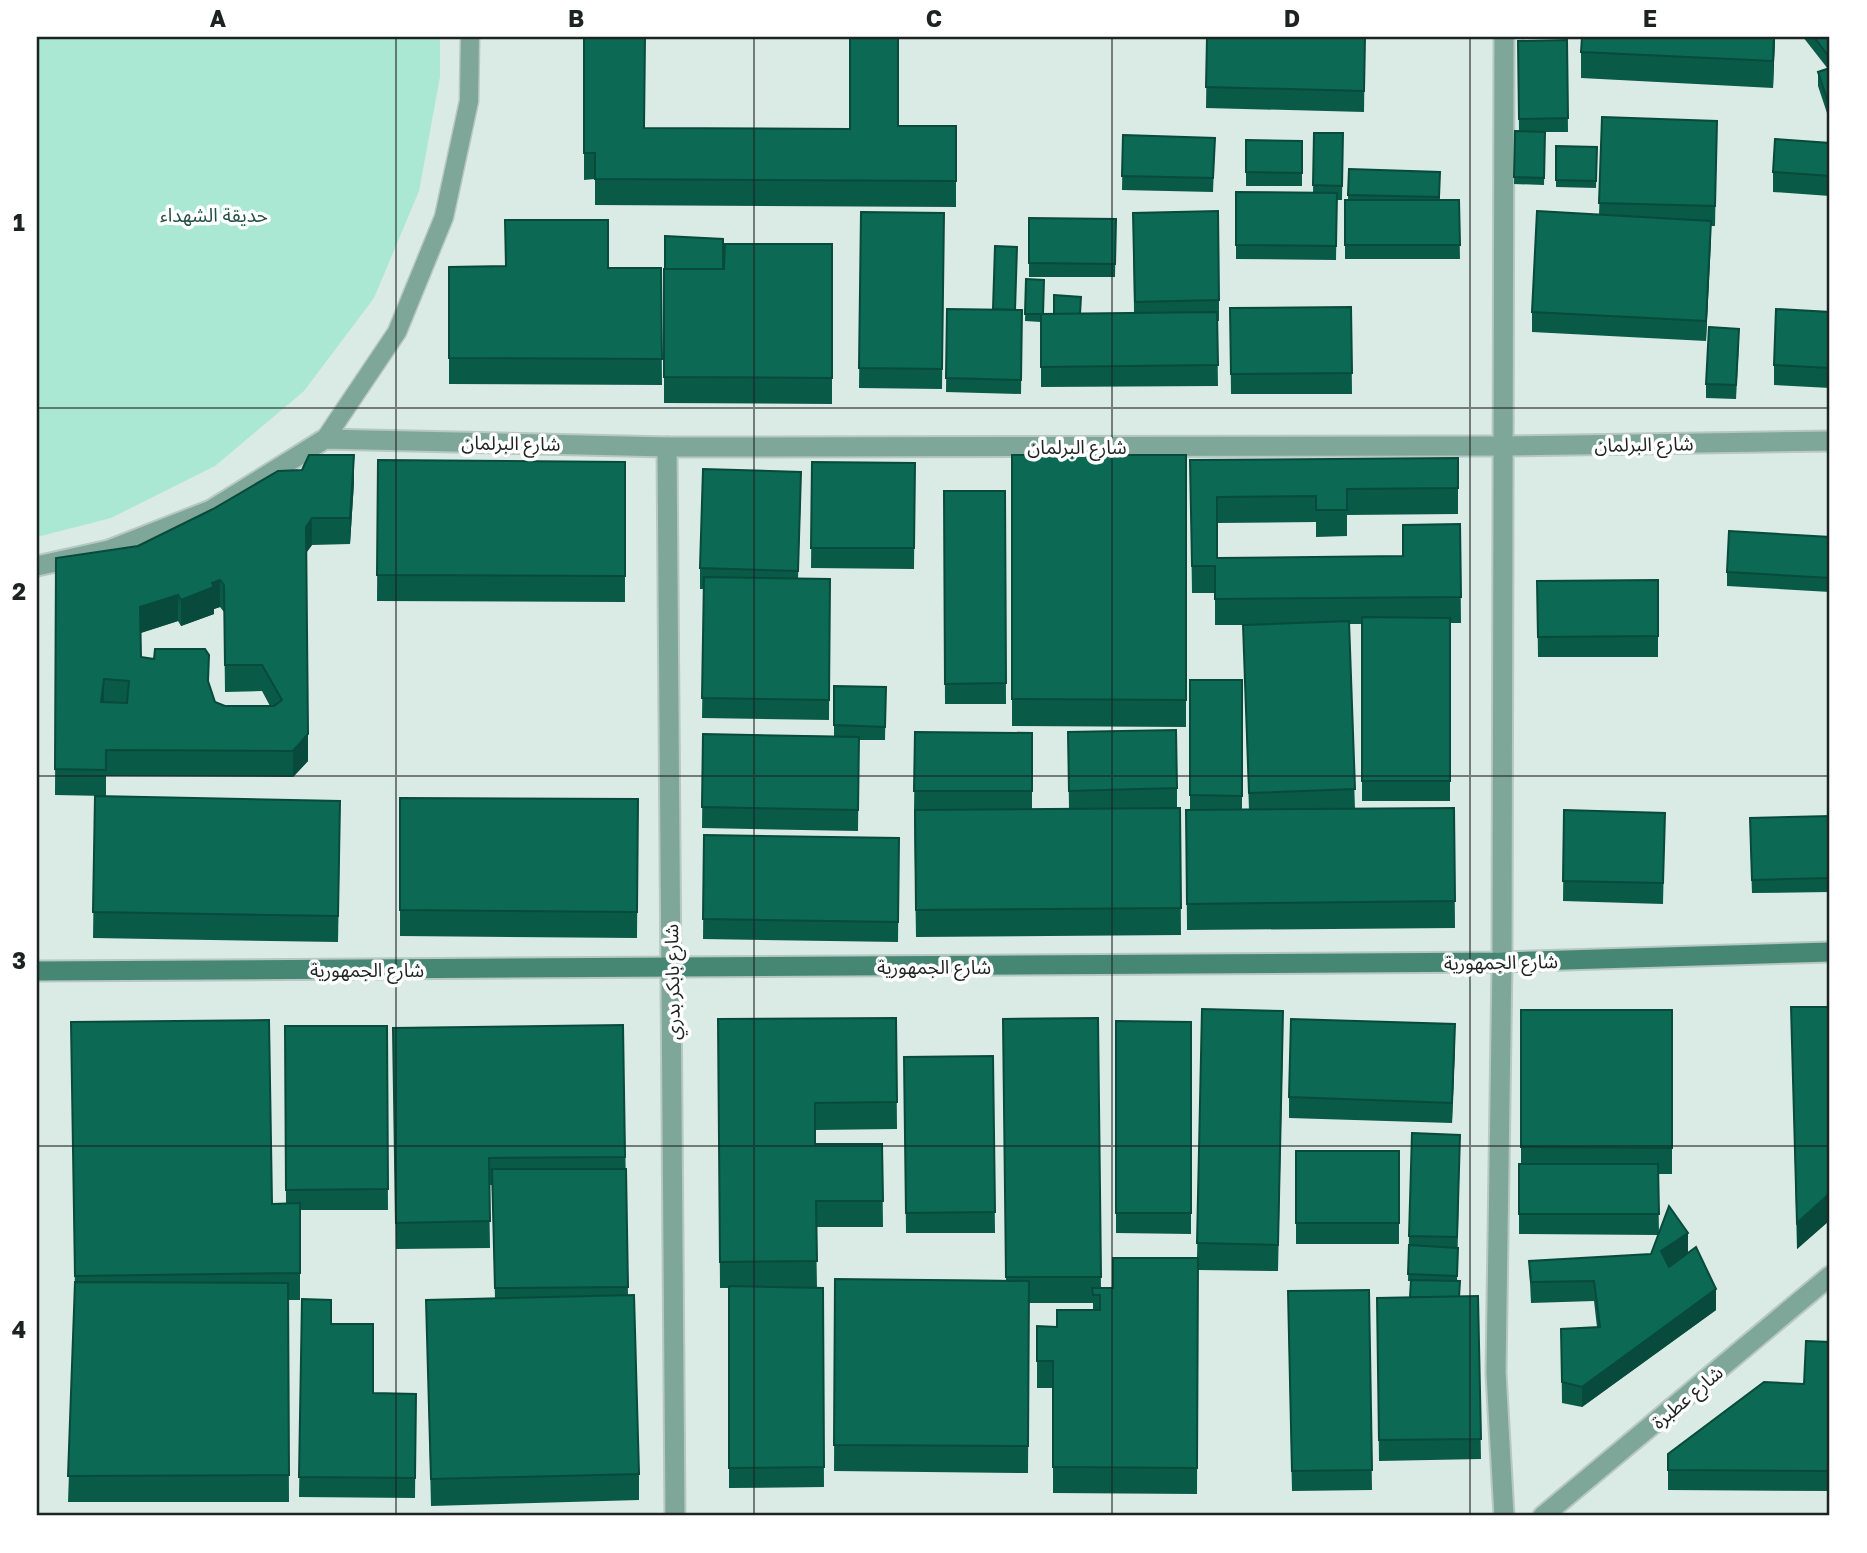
<svg xmlns="http://www.w3.org/2000/svg" width="1867" height="1553" font-family="'Golos Text','Noto Sans Arabic',sans-serif">
	<style>
		.green { fill: #aae8d4 }
		.lines { fill: none; stroke-linecap: round; stroke-linejoin: round }
		.service-casing { stroke: #b7c7c1; stroke-width: 21 }
		.minor-casing { stroke: #b7c7c1; stroke-width: 23 }
		.tertiary-casing { stroke: #b7c7c1; stroke-width: 23 }
		.secondary-casing { stroke: #b7c7c1; stroke-width: 23 }
		.service { stroke: #7ea799; stroke-width: 18 }
		.minor { stroke: #7ea799; stroke-width: 19 }
		.tertiary { stroke: #7ea799; stroke-width: 19 }
		.secondary { stroke: #468774; stroke-width: 19 }
		.wall { fill: #0a5a48; fill-rule: evenodd }
		.shaded-wall { fill: #084a3b }
		.building { fill: #0c6954; stroke: #084a3b; stroke-width: 2; fill-rule: evenodd }
		.grid { fill: none; stroke: #1d2321; stroke-width: 2; stroke-opacity: 0.55 }
		.labels { text-anchor: middle; stroke-width: 7; stroke-linejoin: round; paint-order: stroke }
		.park-label { font-size: 19px; fill: #245144; stroke: #fff }
		.street-label { font-size: 19px; fill: #1d2321; stroke: #fff }
		.neatline { fill: none; stroke: #1d2321; stroke-width: 2.5 }
		.grid-label { font-size: 23px; text-anchor: middle; font-weight: bold; fill: #1d2321 }
	</style>
	<rect width="100%" height="100%" fill="#d9ebe4"/>
	<polygon class="green" points="37,37 440,37 440,77 419,191 374,298 304,391 215,466 111,518 37,537"/>
	<g class="lines">
		<defs>
			<polyline id="service" points="325,439 397,332 444,217 469,101 470,37"/>
			<g id="minor">
				<polyline points="667,447 675,1516"/>
				<polyline points="37,566 109,550 211,510 325,439 667,447 1502,446 1830,441"/>
				<polyline points="1504,1516 1496,1373 1502,962 1504,37"/>
			</g>
			<polyline id="tertiary" points="1543,1516 1830,1276"/>
			<polyline id="secondary" points="37,971 1502,962 1830,952"/>
		</defs>
		<use href="#service" class="service-casing"/>
		<use href="#minor" class="minor-casing"/>
		<use href="#tertiary" class="tertiary-casing"/>
		<use href="#secondary" class="secondary-casing"/>
		<use href="#service" class="service"/>
		<use href="#minor" class="minor"/>
		<use href="#tertiary" class="tertiary"/>
		<use href="#secondary" class="secondary"/>
	</g>
	<g class="wall">
		<polygon points="584,37 645,128 850,129 898,126 956,126 956,207 595,205 595,179 584,180"/>
		<polygon points="1207,37 1365,37 1364,112 1206,108"/>
		<polygon points="1775,37 1773,88 1581,78 1581,52"/>
		<polygon points="1803,37 1830,37 1830,122 1818,86 1818,72 1828,69"/>
		<polygon points="1567,40 1568,132 1545,132 1544,185 1514,184 1515,131 1519,131 1518,41"/>
		<polygon points="1602,117 1717,121 1715,226 1711,226 1706,341 1532,332 1532,312 1599,215"/>
		<polygon points="1314,133 1343,133 1342,200 1337,200 1336,260 1236,259 1236,192 1313,193"/>
		<polygon points="1123,135 1215,138 1213,192 1122,190"/>
		<polygon points="1246,140 1302,141 1302,186 1246,186"/>
		<polygon points="1830,143 1830,196 1773,192 1773,172"/>
		<polygon points="1556,146 1597,147 1596,188 1556,187"/>
		<polygon points="1349,169 1440,172 1440,200 1459,200 1460,259 1345,259 1345,200 1348,200"/>
		<polygon points="861,212 944,213 942,389 859,388"/>
		<polygon points="1133,213 1219,300 1219,321 1217,321 1218,386 1041,387 1041,322 1025,321 1026,279 1043,314 1134,313"/>
		<polygon points="1029,218 1116,219 1115,277 1029,277"/>
		<polygon points="832,244 832,404 664,403 664,269 723,269"/>
		<polygon points="449,267 661,268 662,385 449,384"/>
		<polygon points="1351,307 1352,394 1231,394 1230,308"/>
		<polygon points="947,309 1022,310 1021,394 946,392"/>
		<polygon points="1830,312 1830,388 1774,385 1774,365"/>
		<polygon points="1739,343 1736,399 1706,398 1706,384"/>
		<polygon points="1012,455 1186,455 1186,727 1012,726"/>
		<polygon points="1458,458 1458,514 1347,515 1347,536 1316,537 1316,522 1217,523 1217,558 1403,556 1460,524 1461,623 1450,623 1450,801 1362,801 1362,624 1349,624 1355,809 1454,808 1455,928 1187,930 1186,810 1249,810 1243,625 1259,625 1215,625 1215,593 1192,593 1190,460"/>
		<polygon points="378,460 625,462 625,602 377,601"/>
		<polygon points="812,462 915,463 914,569 811,568"/>
		<path d="M354,482l-4,62 -38,1 -6,8 2,208 -15,16 -187,-1v20l-51,-1 1,-237 82,-12zM220,607l4,5 1,80 37,-1 8,15h-45l-10,-4 -6,-19 -68,-26v-24l37,-12 3,5 33,-12v-5z"/>
		<polygon points="944,491 1005,491 1006,704 945,704"/>
		<polygon points="801,492 798,579 830,579 829,720 702,718 704,589 700,589 700,568"/>
		<polygon points="1830,537 1830,592 1727,586 1727,572"/>
		<polygon points="1658,580 1658,657 1538,657 1537,581"/>
		<rect x="1190" y="680" width="52" height="129"/>
		<polygon points="834,686 886,687 885,740 859,740 858,831 702,828 703,734 834,736"/>
		<polygon points="915,732 1032,733 1032,809 1069,809 1068,732 1177,788 1177,808 1180,808 1181,935 916,937 914,811"/>
		<polygon points="95,796 340,827 338,942 93,938"/>
		<polygon points="400,798 638,799 637,938 400,936"/>
		<polygon points="1564,810 1665,813 1663,904 1563,901"/>
		<polygon points="1830,816 1830,892 1752,893 1750,832"/>
		<polygon points="704,835 899,838 898,942 703,939"/>
		<polygon points="1791,1007 1830,1007 1830,1220 1797,1249"/>
		<polygon points="1202,1009 1283,1037 1278,1271 1198,1270 1197,1494 1053,1493 1053,1388 1037,1388 1037,1326 1057,1327 1093,1310 1093,1303 1029,1303 1028,1473 834,1471 835,1279 1006,1280 1003,1019 1098,1018 1101,1288 1113,1288 1197,1258"/>
		<polygon points="1521,1010 1672,1010 1672,1174 1658,1174 1659,1234 1668,1267 1716,1310 1582,1407 1562,1403 1561,1329 1597,1327 1594,1301 1531,1303 1529,1261 1651,1254 1658,1235 1519,1234 1519,1164 1521,1164"/>
		<polygon points="896,1018 897,1129 815,1130 815,1144 882,1144 883,1227 816,1227 817,1288 823,1288 824,1487 729,1488 729,1288 720,1288 718,1019"/>
		<polygon points="1116,1021 1191,1022 1191,1234 1116,1233"/>
		<polygon points="71,1022 272,1204 286,1203 285,1026 387,1026 388,1210 300,1210 300,1300 288,1300 289,1502 68,1502 75,1295"/>
		<polygon points="623,1025 628,1295 639,1474 639,1500 431,1506 426,1300 495,1298 492,1185 489,1185 490,1248 396,1249 393,1028"/>
		<polygon points="1455,1044 1452,1123 1289,1118 1289,1097"/>
		<polygon points="993,1056 995,1233 906,1233 904,1057"/>
		<polygon points="1460,1135 1457,1281 1460,1297 1478,1296 1481,1459 1379,1461 1377,1298 1410,1297 1411,1281 1408,1281 1409,1236"/>
		<rect x="1296" y="1151" width="103" height="93"/>
		<polygon points="1369,1290 1372,1490 1292,1491 1288,1311"/>
		<polygon points="302,1299 331,1324 373,1393 416,1394 415,1498 299,1497"/>
		<polygon points="1830,1342 1830,1491 1668,1490 1668,1454 1804,1384"/>
	</g>
	<g class="shaded-wall">
		<polygon points="1774,37 1775,37 1773,88 1773,61"/>
		<polygon points="1711,221 1711,241 1706,341 1706,321"/>
		<polygon points="354,455 354,482 350,544 350,518"/>
		<polygon points="312,518 312,545 306,553 306,527"/>
		<polygon points="220,580 220,607 214,609 214,614 181,626 181,600 212,583"/>
		<polygon points="178,595 178,621 140,633 140,607"/>
		<polygon points="104,679 104,706 101,702"/>
		<polygon points="308,734 308,761 293,777 293,751"/>
		<polygon points="1455,1024 1455,1044 1452,1123 1452,1103"/>
		<polygon points="1830,1193 1830,1220 1797,1249 1797,1223"/>
		<polygon points="1688,1233 1688,1253 1661,1272 1661,1251"/>
		<polygon points="1716,1289 1716,1310 1582,1407 1582,1387"/>
	</g>
	<g class="building">
		<polygon points="584,37 645,37 644,128 850,129 850,37 898,37 898,126 956,126 956,181 595,179 595,153 584,153"/>
		<polygon points="1207,37 1365,37 1364,91 1206,87"/>
		<polygon points="1582,37 1774,37 1773,61 1581,52"/>
		<polygon points="1814,37 1830,37 1830,56 1829,57"/>
		<polygon points="1567,40 1568,118 1519,119 1518,41"/>
		<polygon points="1830,68 1830,108 1818,72"/>
		<polygon points="1602,117 1717,121 1715,206 1599,203"/>
		<polygon points="1515,131 1545,132 1544,178 1514,177"/>
		<polygon points="1314,133 1343,133 1342,186 1313,185"/>
		<polygon points="1123,135 1215,138 1213,178 1122,176"/>
		<polygon points="1775,139 1830,143 1830,176 1773,172"/>
		<polygon points="1246,140 1302,141 1302,173 1246,172"/>
		<polygon points="1556,146 1597,147 1596,181 1556,180"/>
		<polygon points="1349,169 1440,172 1439,197 1348,195"/>
		<polygon points="1236,192 1337,193 1336,246 1236,245"/>
		<polygon points="1345,200 1459,200 1460,245 1345,245"/>
		<polygon points="1218,211 1219,300 1135,302 1133,213"/>
		<polygon points="1537,211 1711,221 1706,321 1532,312"/>
		<polygon points="861,212 944,213 942,369 859,368"/>
		<polygon points="1029,218 1116,219 1115,264 1029,263"/>
		<polygon points="505,220 608,220 608,268 661,268 662,359 449,358 449,267 506,266"/>
		<polygon points="665,236 723,239 723,269 665,269"/>
		<polygon points="725,244 832,244 832,378 664,377 664,269 724,269"/>
		<polygon points="995,246 1017,247 1015,310 993,309"/>
		<polygon points="1026,279 1044,280 1043,314 1025,314"/>
		<polygon points="1054,295 1081,297 1080,314 1054,314"/>
		<polygon points="1351,307 1352,373 1231,374 1230,308"/>
		<polygon points="947,309 1022,310 1021,380 946,378"/>
		<polygon points="1776,309 1830,312 1830,368 1774,365"/>
		<polygon points="1217,312 1218,365 1041,367 1041,314"/>
		<polygon points="1709,327 1739,329 1736,385 1706,384"/>
		<path d="M309,455h45l-4,63h-38l-6,9 2,207 -15,17 -187,-1v20l-51,-1 1,-211 82,-12 75,-37 65,-38 24,-1zM220,580l4,5 1,80h37l20,35 -8,6h-49l-10,-4 -7,-21 1,-26 -4,-6h-50l-1,10 -13,-2 -1,-50 38,-12 3,5 33,-13 -2,-4zM104,679l25,2 -2,22 -26,-1z"/>
		<polygon points="1012,455 1186,455 1186,700 1012,699"/>
		<polygon points="1458,458 1458,488 1347,489 1347,510 1316,510 1316,496 1217,497 1217,558 1403,556 1403,525 1460,524 1461,597 1215,599 1215,566 1192,566 1190,460"/>
		<polygon points="378,460 625,462 625,576 377,575"/>
		<polygon points="812,462 915,463 914,548 811,548"/>
		<polygon points="703,469 801,472 798,571 700,568"/>
		<polygon points="944,491 1005,491 1006,683 945,684"/>
		<polygon points="1729,531 1830,537 1830,578 1727,572"/>
		<polygon points="704,577 830,579 829,700 702,698"/>
		<polygon points="1658,580 1658,636 1538,637 1537,581"/>
		<polygon points="1362,617 1450,618 1450,781 1362,781"/>
		<polygon points="1349,621 1355,789 1249,793 1243,625"/>
		<polygon points="1190,680 1242,680 1242,796 1190,795"/>
		<polygon points="834,686 886,687 885,727 834,725"/>
		<polygon points="1176,730 1177,788 1069,791 1068,732"/>
		<polygon points="915,732 1032,733 1032,791 914,791"/>
		<polygon points="703,734 859,737 858,810 702,807"/>
		<polygon points="95,796 340,801 338,916 93,912"/>
		<polygon points="400,798 638,799 637,912 400,910"/>
		<polygon points="1180,808 1181,908 916,910 915,810"/>
		<polygon points="1454,808 1455,901 1187,904 1186,810"/>
		<polygon points="1564,810 1665,813 1663,883 1563,881"/>
		<polygon points="1830,816 1830,878 1752,880 1750,818"/>
		<polygon points="704,835 899,838 898,922 703,919"/>
		<polygon points="1791,1007 1830,1007 1830,1193 1797,1223"/>
		<polygon points="1202,1009 1283,1011 1278,1245 1197,1243"/>
		<polygon points="1521,1010 1672,1010 1672,1148 1521,1147"/>
		<polygon points="896,1018 897,1102 815,1103 815,1144 882,1144 883,1201 816,1201 817,1261 720,1262 718,1019"/>
		<polygon points="1098,1018 1101,1277 1006,1277 1003,1019"/>
		<polygon points="1291,1019 1455,1024 1452,1103 1289,1097"/>
		<polygon points="269,1020 272,1204 300,1203 300,1273 75,1276 71,1022"/>
		<polygon points="1116,1021 1191,1022 1191,1213 1116,1213"/>
		<polygon points="623,1025 625,1157 489,1158 490,1221 396,1223 393,1028"/>
		<polygon points="285,1026 387,1026 388,1189 286,1190"/>
		<polygon points="993,1056 995,1212 906,1213 904,1057"/>
		<polygon points="1412,1133 1460,1135 1457,1237 1409,1236"/>
		<rect x="1296" y="1151" width="103" height="72"/>
		<polygon points="1519,1164 1658,1164 1659,1214 1519,1214"/>
		<polygon points="492,1169 626,1169 628,1287 495,1288"/>
		<polygon points="1669,1206 1688,1233 1661,1251 1669,1267 1696,1247 1716,1289 1582,1387 1562,1382 1561,1329 1600,1327 1594,1281 1531,1282 1529,1261 1651,1254"/>
		<polygon points="1409,1245 1458,1248 1457,1276 1408,1274"/>
		<polygon points="1113,1258 1198,1258 1197,1468 1053,1467 1053,1361 1037,1361 1037,1326 1057,1327 1057,1310 1100,1310 1100,1295 1093,1295 1092,1288 1113,1288"/>
		<polygon points="835,1279 1029,1281 1028,1446 834,1445"/>
		<polygon points="1411,1280 1460,1281 1459,1297 1410,1297"/>
		<polygon points="75,1282 288,1283 289,1475 68,1476"/>
		<polygon points="729,1286 823,1288 824,1467 729,1468"/>
		<polygon points="1369,1290 1372,1470 1292,1471 1288,1291"/>
		<polygon points="634,1295 639,1474 431,1479 426,1300"/>
		<polygon points="1478,1296 1481,1439 1379,1440 1377,1298"/>
		<polygon points="302,1299 331,1300 331,1324 373,1324 373,1393 416,1394 415,1478 299,1477"/>
		<polygon points="1806,1341 1830,1342 1830,1471 1668,1470 1668,1454 1764,1382 1804,1384"/>
	</g>
	<path class="grid" d="M396,37v1479M754,37v1479M1112,37v1479M1470,37v1479M37,408h1793M37,776h1793M37,1146h1793"/>
	<g class="labels">
		<g class="park-label">
			<text x="214" y="222">حديقة الشهداء</text>
		</g>
		<g class="street-label">
			<text transform="translate(511 443) rotate(1)" y="7">شارع البرلمان</text>
			<text transform="translate(1644 444) rotate(-1)" y="7">شارع البرلمان</text>
			<text x="1077" y="454">شارع البرلمان</text>
			<text transform="translate(1501 962) rotate(-1)" y="7">شارع الجمهورية</text>
			<text x="934" y="974">شارع الجمهورية</text>
			<text x="367" y="977">شارع الجمهورية</text>
			<text transform="translate(672 982) rotate(-91)" y="7">شارع بابكر بدري</text>
			<text transform="translate(1687 1397) rotate(-40)" y="7">شارع عطبرة</text>
		</g>
	</g>
	<rect width="1867" height="1553" fill="none" stroke="#ffffff" stroke-width="77"/>
	<rect x="38" y="38" width="1790" height="1476" class="neatline"/>
	<g class="grid-label">
		<text x="218" y="27">A</text>
		<text x="576" y="27">B</text>
		<text x="934" y="27">C</text>
		<text x="1292" y="27">D</text>
		<text x="1650" y="27">E</text>
		<text x="19" y="231">1</text>
		<text x="19" y="600">2</text>
		<text x="19" y="969">3</text>
		<text x="19" y="1338">4</text>
	</g>
</svg>
